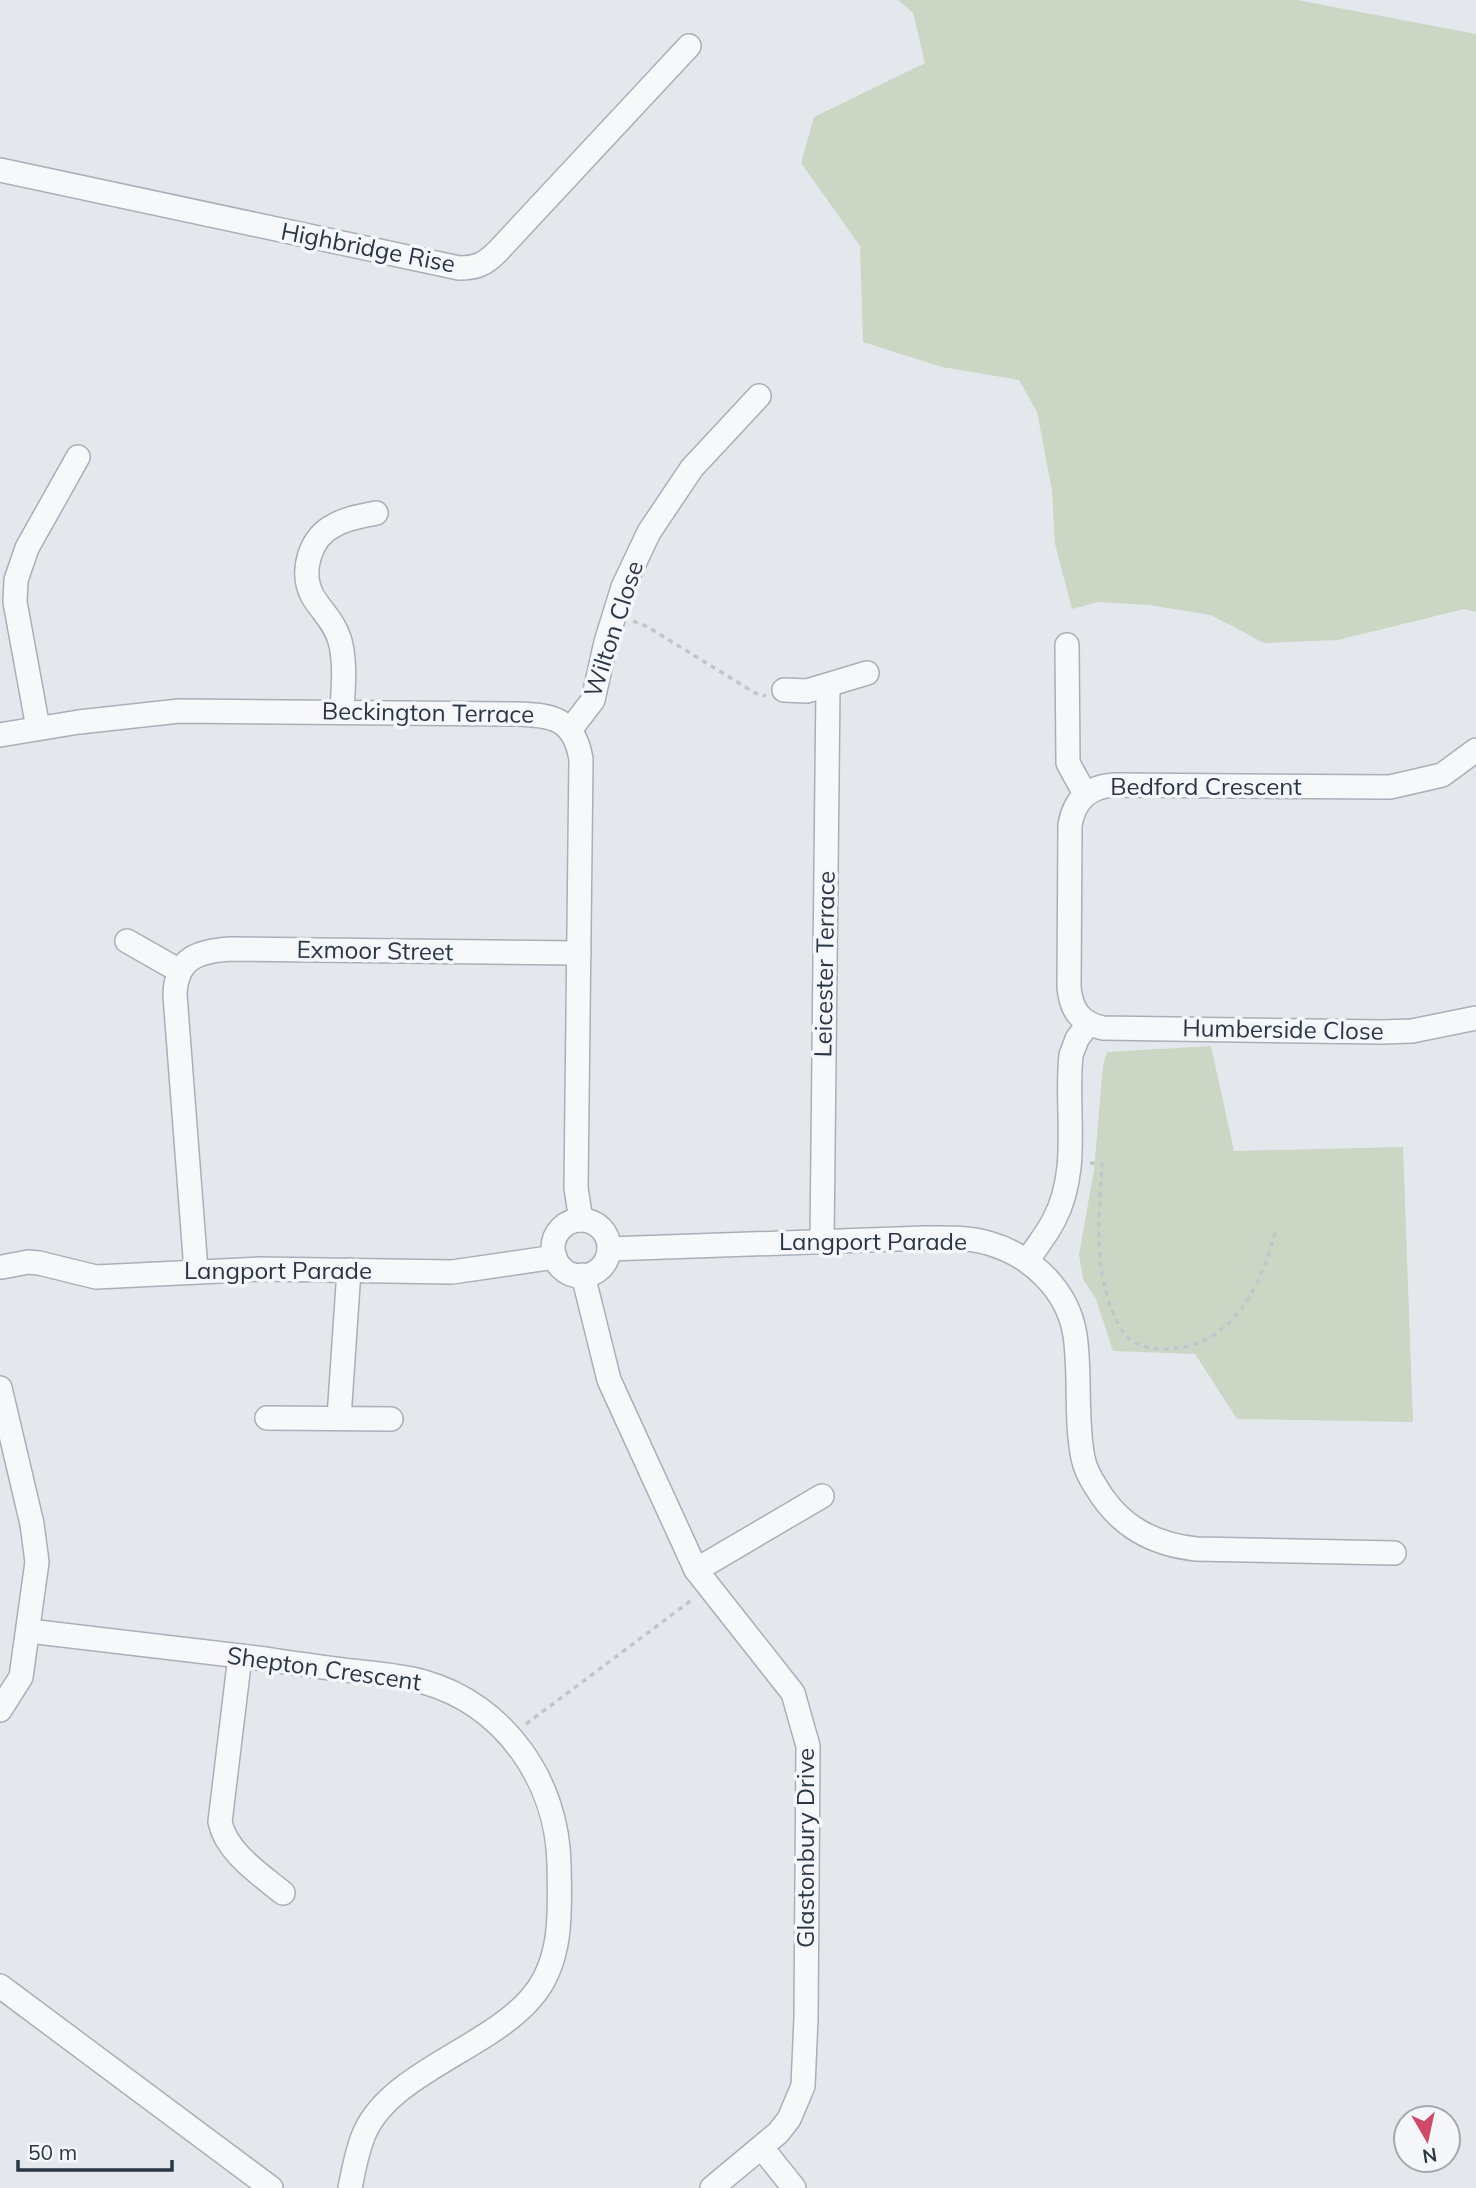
<svg xmlns="http://www.w3.org/2000/svg" width="1476" height="2188" font-family="Mulish,sans-serif">
	<style>
		.green { fill: #cbd6c5 }
		.lines { fill: none; stroke-linecap: round; stroke-linejoin: round }
		.minor-casing { stroke: #a9afb7; stroke-width: 26 }
		.path { stroke: #c2c6cb; stroke-width: 3.5; stroke-dasharray: 5 5; stroke-linecap: butt }
		.minor { stroke: #f7f8fa; stroke-width: 23 }
		.labels { text-anchor: middle; stroke-width: 7; stroke-linejoin: round; paint-order: stroke }
		.street-label { font-size: 24px; fill: #2b3645; stroke: #f4f6f9 }
	</style>
	<rect width="100%" height="100%" fill="#e4e8ec"/>
	<g class="green">
		<polygon points="898,0 1297,0 1476,34 1476,612 1464,609 1338,640 1264,643 1211,615 1149,605 1098,602 1072,609 1055,544 1052,490 1037,412 1019,380 942,367 863,342 860,246 801,163 814,117 925,63 913,13"/>
		<polygon points="1211,1046 1234,1151 1403,1147 1413,1422 1237,1419 1195,1354 1113,1351 1096,1299 1083,1279 1079,1255 1094,1170 1103,1066 1107,1052"/>
	</g>
	<g class="lines">
		<defs>
			<g id="minor">
				<path d="M0,170l459,98c18,0 26,-4 38,-16l192,-206"/>
				<polyline points="1067,645 1068,763 1085,794"/>
				<polyline points="784,690 807,691 867,673"/>
				<path d="M342,711c1,-23 4,-47 -2,-70 -5,-19 -19,-30 -28,-46 -12,-24 -2,-58 23,-70 12,-7 27,-9 41,-12"/>
				<polyline points="38,728 15,602 16,580 27,548 78,457"/>
				<polyline points="570,730 593,700 606,642 623,587 649,532 692,468 759,396"/>
				<path d="M0,735l79,-13 100,-11 337,3c36,1 58,4 65,45l-5,429 5,32"/>
				<path d="M1476,750l-34,25 -52,12 -275,-2c-26,1 -41,15 -45,40l-1,162c2,23 11,36 34,41l279,4 30,-1 64,-13"/>
				<polyline points="127,941 178,970"/>
				<circle cx="581" cy="1248" r="28"/>
				<polyline points="822,1241 828,686"/>
				<path d="M609,1249l316,-11c21,0 43,-1 63,5 43,12 80,47 87,92 6,41 0,83 8,123 2,10 7,20 13,29 23,39 56,57 100,62l198,4"/>
				<path d="M1028,1260c8,-13 19,-26 26,-40 27,-51 11,-111 17,-165l6,-16 11,-15"/>
				<polyline points="2,1267 28,1262 39,1263 96,1277 259,1269 452,1272 555,1257"/>
				<path d="M196,1270l-21,-275c1,-37 23,-44 56,-46l348,4"/>
				<polyline points="583,1275 609,1380 696,1570 793,1693 808,1746 806,2018 803,2086 789,2119 778,2133 712,2188"/>
				<polyline points="0,1388 32,1524 37,1562 21,1677 0,1710"/>
				<polyline points="267,1418 391,1419"/>
				<polyline points="339,1418 349,1270"/>
				<polyline points="696,1570 822,1496"/>
				<path d="M29,1631c79,9 158,18 237,28 32,5 63,9 95,13 21,2 43,4 63,10 81,23 134,100 135,183 1,45 4,96 -27,132 -41,50 -141,76 -167,135 -8,17 -11,37 -15,56"/>
				<path d="M240,1656l-20,166c6,30 41,53 63,71"/>
				<polyline points="0,1986 271,2188"/>
				<polyline points="762,2148 794,2188"/>
			</g>
		</defs>
		<use href="#minor" class="minor-casing"/>
		<g class="path">
			<polyline points="633,621 648,627 755,693 766,696"/>
			<path d="M1090,1163l12,1c-3,55 -10,112 18,163 8,15 23,21 40,22 70,2 101,-60 116,-120"/>
			<polyline points="526,1724 693,1599"/>
		</g>
		<use href="#minor" class="minor"/>
	</g>
	<g class="labels">
		<g class="street-label">
			<text transform="translate(368 248) rotate(11)" y="8">Highbridge Rise</text>
			<text transform="translate(614 629) rotate(-72)" y="8">Wilton Close</text>
			<text transform="translate(428 713) rotate(1)" y="8">Beckington Terrace</text>
			<text x="1206" y="795">Bedford Crescent</text>
			<text transform="translate(375 951) rotate(1)" y="8">Exmoor Street</text>
			<text transform="translate(825 964) rotate(-89)" y="8">Leicester Terrace</text>
			<text transform="translate(1283 1030) rotate(1)" y="8">Humberside Close</text>
			<text x="873" y="1250">Langport Parade</text>
			<text x="278" y="1279">Langport Parade</text>
			<text transform="translate(324 1669) rotate(8)" y="8">Shepton Crescent</text>
			<text transform="translate(806 1848) rotate(-90)" y="8">Glastonbury Drive</text>
		</g>
	</g>
	<g transform="translate(1427 2139) rotate(171)"><circle r="33" fill="#f4f6f9" stroke="#a4a9b1" stroke-width="2"/>
	<path d="M0-5L12 26L0 18L-12 26Z" fill="#d04968"/>
	<text y="-10" font-size="19" font-weight="bold" text-anchor="middle" fill="#2b3645">N</text>
	</g>
	<path d="M18 2160v10h154v-10" fill="none" stroke="#2b3645" stroke-width="3.5"/>
	<text x="28" y="2160" font-size="21" fill="#2b3645" stroke="#f4f6f9" stroke-width="5" paint-order="stroke">50 m</text>
</svg>
